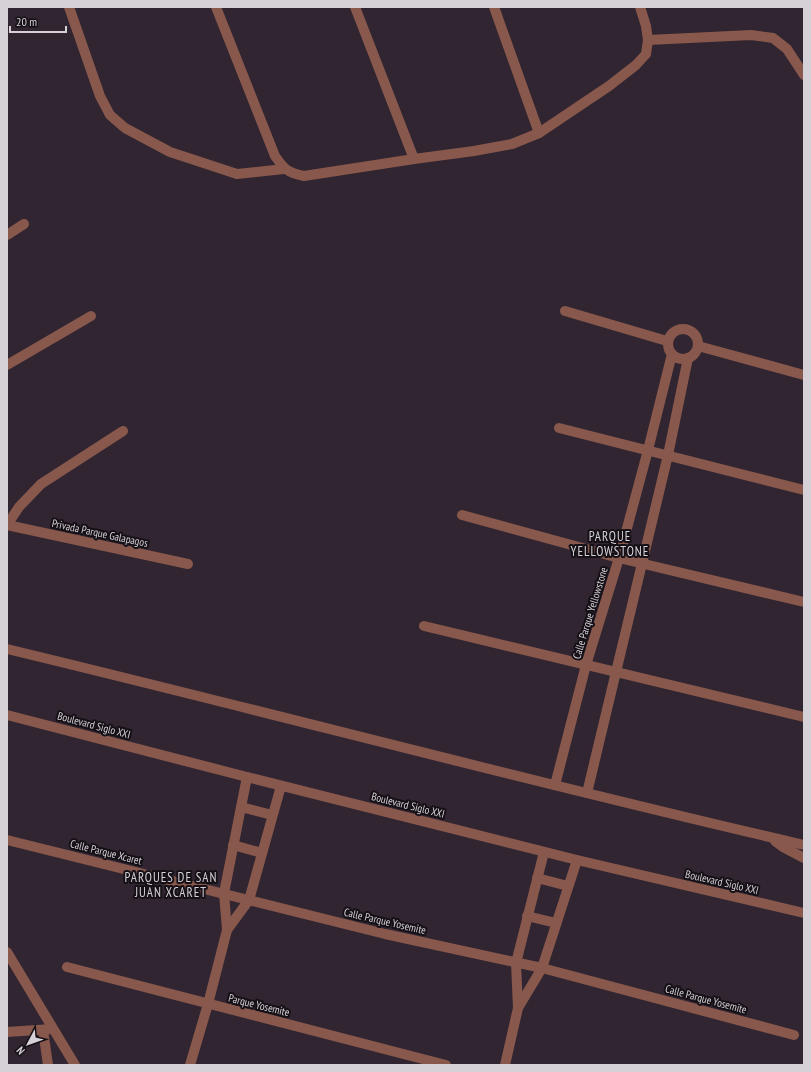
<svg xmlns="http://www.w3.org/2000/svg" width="811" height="1072" font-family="'PT Sans Narrow',sans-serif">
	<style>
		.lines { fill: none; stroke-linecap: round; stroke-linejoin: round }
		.minor { stroke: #88584c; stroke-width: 10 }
		.labels { text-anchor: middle; stroke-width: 4; stroke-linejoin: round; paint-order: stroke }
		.street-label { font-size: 11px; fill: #d6d0d7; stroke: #151016 }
		.quarter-label { font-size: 13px; letter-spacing: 1px; fill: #d6d0d7; stroke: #151016 }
	</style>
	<rect width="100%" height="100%" fill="#302531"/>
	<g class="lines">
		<g class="minor">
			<polyline points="69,7 100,96 110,115 125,128 170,152 237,174 284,169"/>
			<path d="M216,7l59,149c9,13 13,17 29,20l110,-17 60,-8 38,-7 27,-11 70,-47 27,-21 10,-11 2,-14 -2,-14 -6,-19"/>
			<polyline points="355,7 414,159"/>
			<polyline points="494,7 539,133"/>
			<polyline points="648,40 751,35 773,38 787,49 804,75"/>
			<polyline points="7,235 24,224"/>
			<polyline points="565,311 667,341"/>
			<circle cx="683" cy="344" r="15"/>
			<polyline points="698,346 804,375"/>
			<polyline points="7,365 91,316"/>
			<polyline points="559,428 804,490"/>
			<polyline points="462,515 619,558 804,602"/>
			<polyline points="7,525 188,564"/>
			<polyline points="7,525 19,507 41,484 123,431"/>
			<polyline points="424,626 804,717"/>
			<path d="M7,649c266,64 531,135 797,196"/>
			<polyline points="7,715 247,777 577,860 804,913"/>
			<polyline points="555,785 586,665 619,558 648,450 672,354"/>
			<polyline points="587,793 668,455 688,358"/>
			<polyline points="241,807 272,815"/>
			<polyline points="7,840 385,934 542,968 794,1035"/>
			<polyline points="775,841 783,847 804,858"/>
			<polyline points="233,845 262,853"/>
			<polyline points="537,878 568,886"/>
			<polyline points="527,916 556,923"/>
			<polyline points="227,930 249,900 281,786"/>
			<polyline points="7,952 75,1065"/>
			<polyline points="67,967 446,1065"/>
			<polyline points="518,1008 542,968 577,860"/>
			<polyline points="43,1030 48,1065"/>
			<polyline points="7,1032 52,1029"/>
			<polyline points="190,1065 208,1004 227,930 224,893 247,777"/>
			<polyline points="505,1065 518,1008 516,963 544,852"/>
		</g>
	</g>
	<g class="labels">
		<g class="street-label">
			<text transform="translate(100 533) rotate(12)" y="4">Privada Parque Galapagos</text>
			<text transform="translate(590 613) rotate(-73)" y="4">Calle Parque Yellowstone</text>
			<text transform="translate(94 725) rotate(15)" y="4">Boulevard Siglo XXI</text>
			<text transform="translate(408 805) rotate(14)" y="4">Boulevard Siglo XXI</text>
			<text transform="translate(106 852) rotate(14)" y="4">Calle Parque Xcaret</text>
			<text transform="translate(722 882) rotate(13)" y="4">Boulevard Siglo XXI</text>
			<text transform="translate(385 921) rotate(13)" y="4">Calle Parque Yosemite</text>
			<text transform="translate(706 999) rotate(15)" y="4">Calle Parque Yosemite</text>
			<text transform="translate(259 1005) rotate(14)" y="4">Parque Yosemite</text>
		</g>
		<g class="quarter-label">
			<text x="610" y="541">PARQUE<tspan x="610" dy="15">YELLOWSTONE</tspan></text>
			<text x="171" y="882">PARQUES DE SAN<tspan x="171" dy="15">JUAN XCARET</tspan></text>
		</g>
	</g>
	<rect width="811" height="1072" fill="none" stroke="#d6d0d7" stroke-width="16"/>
	<g transform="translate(28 1044) rotate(229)" stroke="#151016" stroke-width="3" paint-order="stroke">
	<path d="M0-3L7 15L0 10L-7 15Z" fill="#d6d0d7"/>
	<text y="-6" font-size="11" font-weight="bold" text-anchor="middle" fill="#d6d0d7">N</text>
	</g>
	<path d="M10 26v6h56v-6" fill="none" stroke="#d6d0d7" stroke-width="2"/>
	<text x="16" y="26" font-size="12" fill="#d6d0d7" stroke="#151016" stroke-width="3" paint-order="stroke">20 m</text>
</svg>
